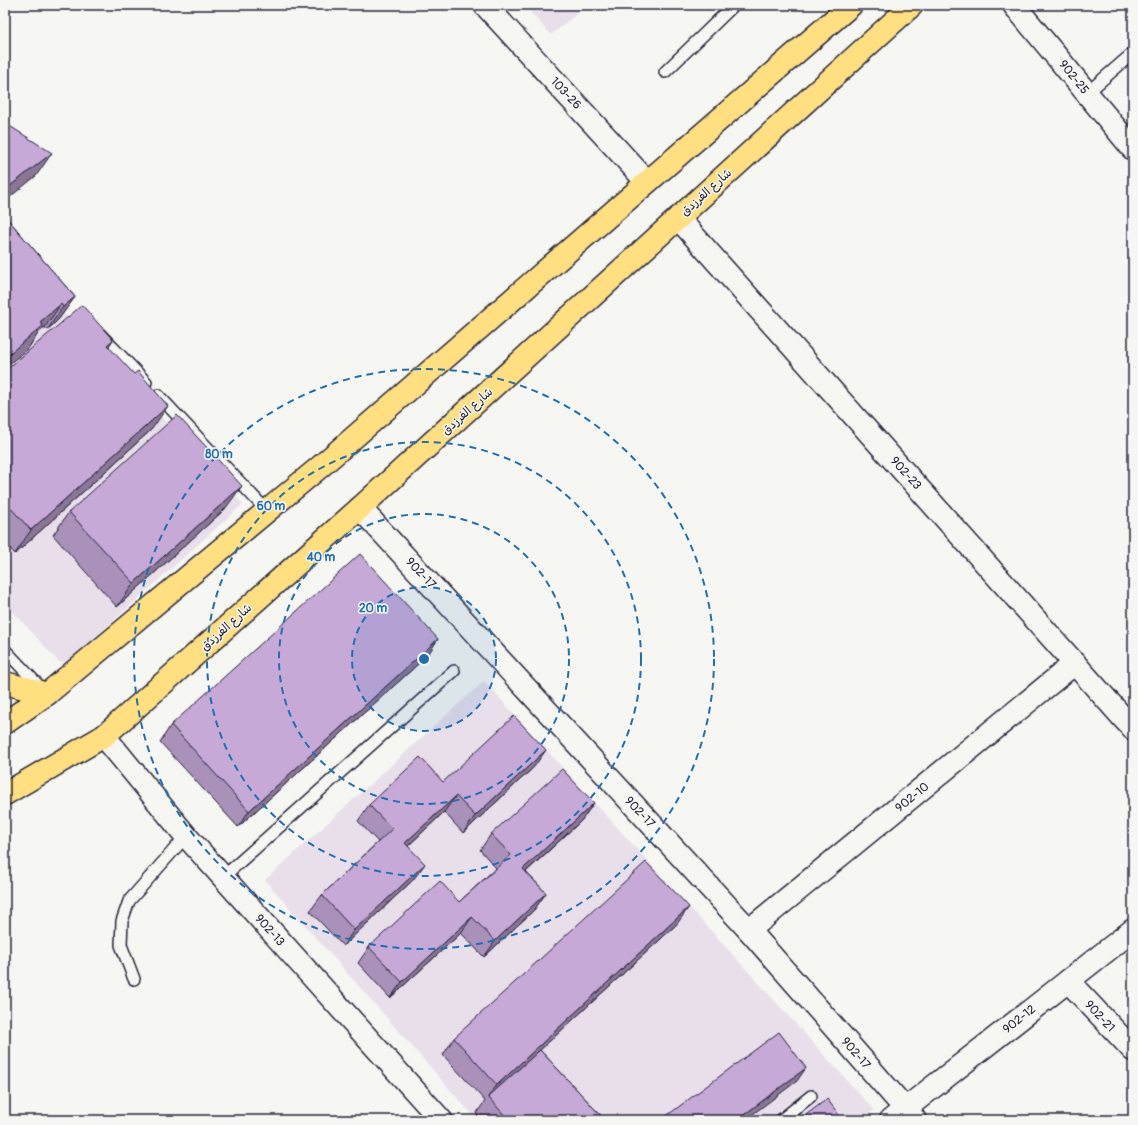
<svg xmlns="http://www.w3.org/2000/svg" width="1138" height="1125" font-family="Pangolin,'Playpen Sans Arabic',sans-serif">
	<style>
		.built { fill: #e8dfea }
		.lines { fill: none; stroke-linecap: round; stroke-linejoin: round }
		.service-casing { stroke: #22223b; stroke-width: 14 }
		.minor-casing { stroke: #22223b; stroke-width: 25 }
		.tertiary-casing { stroke: #22223b; stroke-width: 25 }
		.primary-casing { stroke: #22223b; stroke-width: 25 }
		.service { stroke: #f6f6f2; stroke-width: 11 }
		.minor { stroke: #f6f6f2; stroke-width: 22 }
		.tertiary { stroke: #f6f6f2; stroke-width: 22 }
		.primary { stroke: #ffdf80; stroke-width: 22 }
		.wall { fill: #aa91b9; stroke: #22223b }
		.shaded-wall { fill: #8b7696; stroke: #22223b }
		.building { fill: #c6a9d7; stroke: #22223b }
		.ring { fill: none; stroke: #1f6fb2; stroke-width: 2; stroke-dasharray: 7 5 }
		.labels { text-anchor: middle; stroke-width: 3; stroke-linejoin: round; paint-order: stroke }
		.street-label { font-size: 12px; fill: #22223b; stroke: #f6f6f2 }
		.centre { fill: #1f6fb2; stroke: #f6f6f2; stroke-width: 2 }
		.ring-label { font-size: 12px; text-anchor: middle; font-weight: bold; fill: #1f6fb2; stroke: #f6f6f2; stroke-width: 3; stroke-linejoin: round; paint-order: stroke }
	</style>
	<rect width="100%" height="100%" fill="#f6f6f2"/>
	<filter id="ink" filterUnits="userSpaceOnUse"><feTurbulence type="fractalNoise" baseFrequency=".025" numOctaves="2"/><feDisplacementMap in="SourceGraphic" scale="8" xChannelSelector="R" yChannelSelector="G"/><feConvolveMatrix kernelMatrix="1 2 1 2 8 2 1 2 1" color-interpolation-filters="sRGB"/></filter>
	<g filter="url(#ink)">
		<g class="built">
			<polygon points="524,5 587,5 551,35"/>
			<polygon points="5,251 243,504 71,659 65,662 59,662 5,603"/>
			<polygon points="484,681 874,1110 861,1120 477,1120 265,880"/>
		</g>
		<g class="lines">
			<defs>
				<g id="service">
					<polyline points="665,72 734,5"/>
					<polyline points="1087,93 1133,53"/>
					<polyline points="100,334 146,382"/>
					<polyline points="158,395 267,511"/>
					<polyline points="5,650 42,689"/>
					<polyline points="223,877 454,671"/>
					<polyline points="134,979 121,945 122,921 129,901 186,836"/>
					<polyline points="781,1120 811,1096"/>
				</g>
				<g id="minor">
					<polyline points="485,5 647,182"/>
					<polyline points="1014,5 1133,149"/>
					<polyline points="360,508 749,930 915,1120"/>
					<polyline points="104,736 186,836 441,1120"/>
					<polyline points="749,930 1075,663"/>
					<polyline points="1068,981 1133,1050"/>
				</g>
				<g id="tertiary">
					<polyline points="678,218 1133,729"/>
					<polyline points="891,1120 1133,930"/>
				</g>
				<g id="primary">
					<polyline points="5,683 47,694"/>
					<polyline points="5,723 47,694 321,466 851,5"/>
					<polyline points="5,794 104,736 360,508 912,5"/>
				</g>
			</defs>
			<use href="#service" class="service-casing"/>
			<use href="#minor" class="minor-casing"/>
			<use href="#tertiary" class="tertiary-casing"/>
			<use href="#primary" class="primary-casing"/>
			<use href="#service" class="service"/>
			<use href="#minor" class="minor"/>
			<use href="#tertiary" class="tertiary"/>
			<use href="#primary" class="primary"/>
		</g>
		<g class="wall">
			<polygon points="5,216 75,297 58,320 47,330 45,327 39,332 27,350"/>
			<polygon points="109,346 152,429 15,554 5,543 5,371"/>
			<polygon points="225,509 117,607 53,535 69,512"/>
			<polygon points="438,639 427,656 238,827 160,742 171,725"/>
			<polygon points="534,767 463,833 444,812 408,846 413,880 343,946 310,911 322,895 378,842 358,821 369,805 443,782"/>
			<polygon points="582,820 526,872 546,893 534,910 484,957 461,933 390,998 358,963 369,947 459,902 496,868 480,850 491,834"/>
			<polygon points="677,924 540,1050 605,1120 482,1120 476,1114 485,1101 443,1055 454,1038"/>
		</g>
		<g class="shaded-wall">
			<polygon points="52,153 36,176 5,201 5,190"/>
			<polygon points="75,297 58,320 47,330 63,307"/>
			<polygon points="61,304 45,327 39,332 27,350 5,367 5,357 40,322"/>
			<polygon points="113,340 97,364 107,345"/>
			<polygon points="168,406 152,429 15,554 31,530"/>
			<polygon points="242,486 225,509 117,607 134,583"/>
			<polygon points="438,639 427,656 238,827 249,811"/>
			<polygon points="546,750 534,767 463,833 475,816"/>
			<polygon points="456,796 444,812 393,860 405,843"/>
			<polygon points="594,803 582,820 511,885 523,869"/>
			<polygon points="425,864 413,880 343,946 354,930"/>
			<polygon points="546,893 534,910 484,957 495,941"/>
			<polygon points="689,907 677,924 488,1098 488,1097 497,1085"/>
			<polygon points="472,917 461,933 390,998 402,982"/>
			<polygon points="806,1068 797,1081 745,1120 737,1120"/>
		</g>
		<g class="building">
			<polygon points="5,123 52,153 5,190"/>
			<polygon points="5,216 75,297 63,307 61,304 40,322 43,326 5,357"/>
			<polygon points="82,305 113,340 107,345 134,374 138,371 168,406 31,530 5,502 5,371"/>
			<polygon points="177,415 242,486 134,583 69,512"/>
			<polygon points="360,554 438,639 249,811 171,725"/>
			<polygon points="514,716 546,750 475,816 456,796 405,843 425,864 354,930 322,895 392,829 369,805 420,757 443,782"/>
			<polygon points="562,769 594,803 523,869 546,893 495,941 472,917 402,982 369,947 440,881 459,902 511,855 491,834"/>
			<polygon points="646,862 689,907 497,1085 454,1038"/>
			<polygon points="779,1032 806,1068 737,1120 661,1120"/>
			<polygon points="540,1050 605,1120 509,1120 488,1097"/>
			<polygon points="827,1099 843,1120 799,1120"/>
		</g>
	</g>
	<circle cx="424" cy="659" r="72" fill="#1f6fb2" fill-opacity=".12"/>
	<g class="ring">
		<circle cx="424" cy="659" r="72"/>
		<circle cx="424" cy="659" r="145"/>
		<circle cx="424" cy="659" r="217"/>
		<circle cx="424" cy="659" r="290"/>
	</g>
	<g class="labels">
		<g class="street-label">
			<text transform="translate(1074 77) rotate(51)" y="4">902-25</text>
			<text transform="translate(566 93) rotate(47)" y="4">103-26</text>
			<text transform="translate(706 192) rotate(-42)" y="4">شارع الفرزدق</text>
			<text transform="translate(467 411) rotate(-42)" y="4">شارع الفرزدق</text>
			<text transform="translate(906 473) rotate(48)" y="4">902-23</text>
			<text transform="translate(421 573) rotate(47)" y="4">902-17</text>
			<text transform="translate(226 627) rotate(-42)" y="4">شارع الفرزدق</text>
			<text transform="translate(912 797) rotate(-39)" y="4">902-10</text>
			<text transform="translate(640 812) rotate(47)" y="4">902-17</text>
			<text transform="translate(270 930) rotate(48)" y="4">902-13</text>
			<text transform="translate(1100 1016) rotate(47)" y="4">902-21</text>
			<text transform="translate(1019 1019) rotate(-38)" y="4">902-12</text>
			<text transform="translate(856 1053) rotate(49)" y="4">902-17</text>
		</g>
	</g>
	<circle cx="424" cy="659" r="6" class="centre"/>
	<g class="ring-label">
		<text x="219" y="458">80 m</text>
		<text x="271" y="510">60 m</text>
		<text x="321" y="561">40 m</text>
		<text x="373" y="612">20 m</text>
	</g>
	<rect width="1138" height="1125" fill="none" stroke="#f6f6f2" stroke-width="20"/>
	<rect x="10" y="10" width="1118" height="1105" fill="none" stroke="#22223b" stroke-width="1.5" filter="url(#ink)"/>
</svg>
